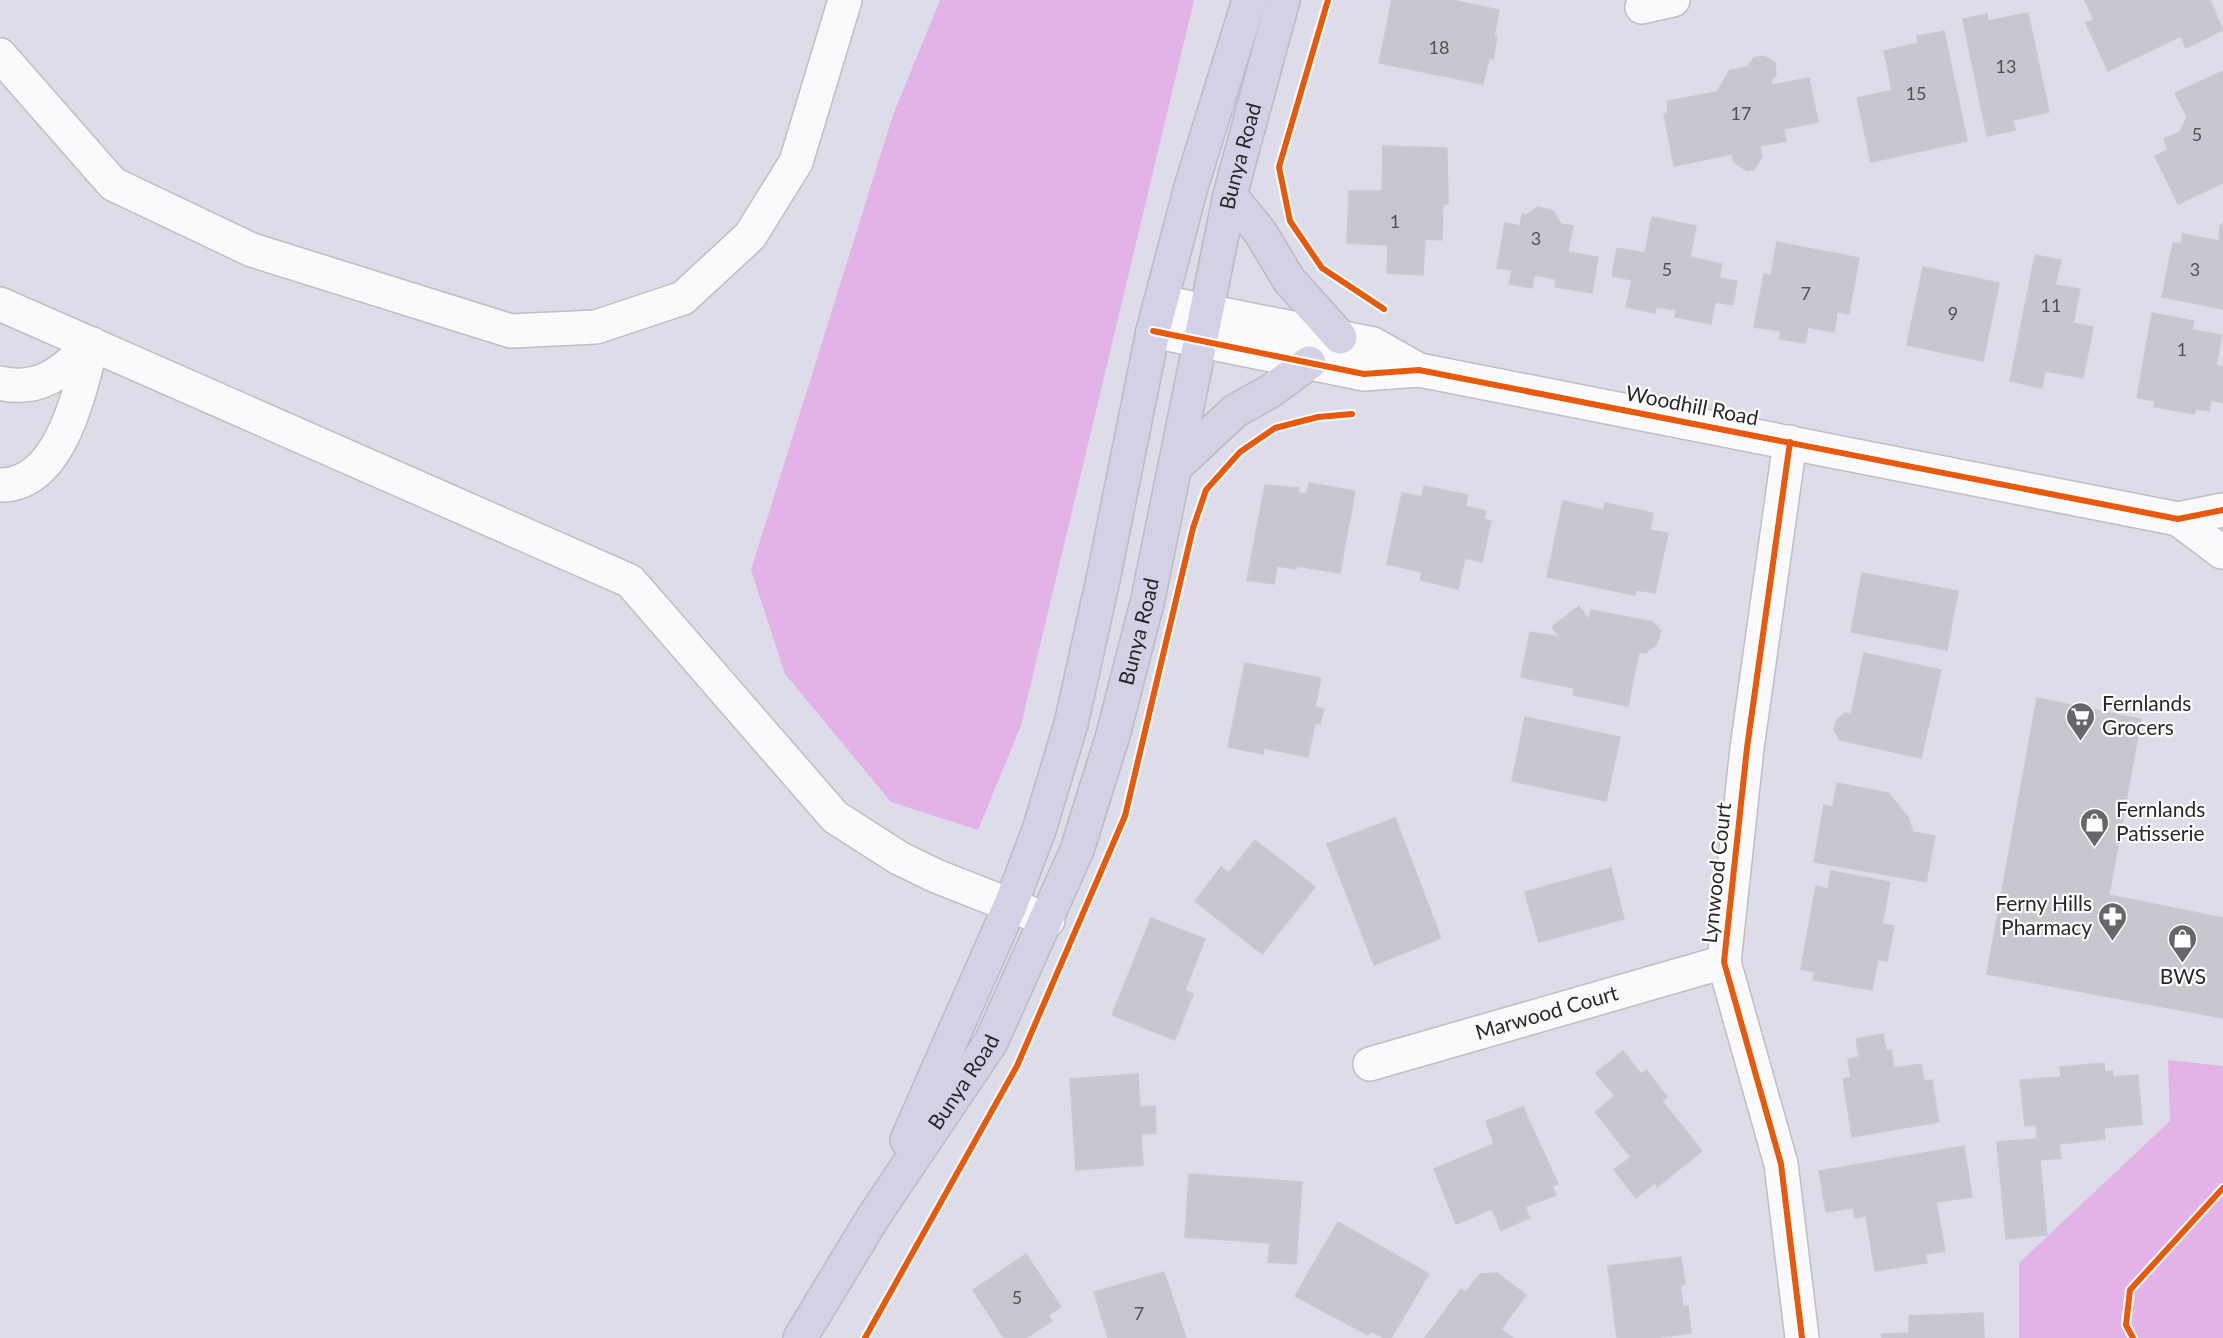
<svg xmlns="http://www.w3.org/2000/svg" width="2223" height="1338" font-family="Lato,sans-serif">
	<style>
		.green { fill: #e3b2e7 }
		.building { fill: #c7c7cf; stroke: #c9c9d2; stroke-width: 1.5 }
		.lines { fill: none; stroke-linecap: round; stroke-linejoin: round }
		.minor-casing { stroke: #bebfc0; stroke-width: 36 }
		.major-casing { stroke: #bbbcc0; stroke-width: 36 }
		.minor { stroke: #fafafc; stroke-width: 33 }
		.major { stroke: #d4d1e7; stroke-width: 33 }
		.cycleway-casing { stroke: #fff; stroke-width: 10 }
		.cycleway { stroke: #e8590c; stroke-width: 6 }
		.labels { text-anchor: middle; stroke-width: 4.5; stroke-linejoin: round; paint-order: stroke }
		.number-label { font-size: 18px; fill: #525254 }
		.street-label { font-size: 21px; fill: #282828; stroke: #fff }
		.poi-label { font-size: 21px; fill: #282828; stroke: #fff; text-anchor: start }
	</style>
	<rect width="100%" height="100%" fill="#dcdde8"/>
	<g class="green">
		<polygon points="940,0 1194,0 1021,725 978,830 891,802 785,674 751,570 893,115"/>
		<polygon points="2168,1060 2223,1066 2223,1338 2019,1338 2019,1263 2170,1121"/>
	</g>
	<g class="building">
		<polygon points="1392,0 1451,0 1499,10 1494,37 1497,37 1493,59 1489,58 1483,84 1379,63"/>
		<polygon points="2085,0 2210,0 2223,30 2186,48 2181,36 2108,71 2086,23 2094,20"/>
		<polygon points="2028,13 2049,112 2013,120 2015,130 1987,136 1963,19 1987,14 1988,21"/>
		<polygon points="1944,31 1967,141 1871,162 1857,98 1892,90 1884,51 1918,43 1917,36"/>
		<polygon points="1764,56 1775,63 1776,75 1771,81 1773,85 1809,78 1818,122 1784,129 1786,141 1760,146 1762,157 1754,169 1747,171 1734,162 1732,154 1674,166 1664,114 1668,113 1667,101 1717,92 1730,70 1748,67 1754,58"/>
		<polygon points="2223,71 2223,183 2178,204 2155,156 2168,150 2164,139 2180,132 2187,117 2175,93"/>
		<polygon points="1383,146 1447,148 1448,204 1443,204 1442,240 1425,239 1423,275 1387,273 1388,245 1347,243 1349,191 1382,191"/>
		<polygon points="1538,207 1553,211 1561,224 1573,226 1568,252 1598,257 1592,293 1555,287 1556,279 1534,275 1532,288 1509,284 1512,270 1497,268 1505,223 1520,226 1522,214 1526,215"/>
		<polygon points="1652,217 1696,226 1690,257 1722,264 1719,278 1737,281 1733,305 1715,302 1711,324 1675,317 1676,310 1656,307 1655,313 1626,307 1632,280 1612,276 1617,248 1645,253"/>
		<polygon points="2223,223 2223,309 2162,297 2173,243 2181,244 2183,234 2219,241 2220,226"/>
		<polygon points="1777,242 1859,258 1849,314 1837,312 1834,332 1808,327 1805,343 1779,339 1781,331 1754,327 1764,274 1771,275"/>
		<polygon points="2035,255 2061,260 2055,285 2080,289 2073,323 2093,327 2083,378 2045,371 2042,388 2010,381"/>
		<polygon points="1923,267 1999,283 1983,361 1907,345"/>
		<polygon points="2152,313 2194,321 2192,330 2222,335 2216,365 2223,367 2223,403 2211,400 2209,411 2196,409 2194,414 2154,407 2155,401 2137,398"/>
		<polygon points="1309,483 1355,491 1340,573 1296,566 1296,569 1277,566 1274,584 1247,580 1265,485 1299,488 1298,493 1307,494"/>
		<polygon points="1424,486 1468,495 1465,506 1486,511 1484,519 1491,521 1482,562 1465,558 1458,589 1420,580 1422,572 1387,564 1402,493 1422,497"/>
		<polygon points="1563,501 1603,510 1605,503 1653,513 1650,530 1668,533 1655,593 1636,590 1635,595 1547,577"/>
		<polygon points="1862,573 1958,591 1947,650 1851,632"/>
		<polygon points="1579,606 1589,620 1591,610 1653,622 1661,631 1656,645 1645,653 1639,652 1628,706 1573,695 1574,688 1521,677 1530,632 1560,637 1552,627"/>
		<polygon points="1864,653 1941,670 1921,758 1840,740 1834,730 1837,720 1845,713 1851,715"/>
		<polygon points="1245,663 1321,678 1315,707 1324,709 1320,724 1315,723 1308,757 1264,748 1263,754 1228,747"/>
		<polygon points="2037,698 2141,719 2109,895 2223,918 2223,1018 1987,974"/>
		<polygon points="1525,717 1620,737 1606,801 1512,781"/>
		<polygon points="1837,783 1888,793 1908,817 1913,832 1935,836 1926,882 1814,862 1824,805 1833,807"/>
		<polygon points="1395,818 1441,938 1374,965 1327,844"/>
		<polygon points="1255,840 1315,887 1262,954 1195,901 1221,867 1229,873"/>
		<polygon points="1611,868 1624,919 1539,942 1525,892"/>
		<polygon points="1831,871 1890,882 1882,924 1894,926 1887,961 1878,959 1872,990 1813,980 1815,972 1801,969 1816,886 1828,889"/>
		<polygon points="1151,918 1205,939 1185,990 1193,994 1175,1040 1112,1015"/>
		<polygon points="1883,1034 1886,1051 1891,1050 1894,1068 1921,1064 1924,1081 1932,1080 1939,1122 1852,1137 1843,1079 1851,1077 1848,1059 1859,1057 1856,1039"/>
		<polygon points="1623,1051 1641,1074 1646,1070 1667,1097 1662,1101 1702,1151 1657,1187 1655,1183 1636,1198 1614,1170 1631,1157 1595,1112 1615,1096 1596,1073"/>
		<polygon points="2104,1063 2105,1072 2113,1071 2112,1077 2138,1075 2142,1124 2104,1128 2105,1139 2059,1144 2061,1158 2040,1160 2047,1235 2006,1239 1997,1142 2037,1139 2036,1125 2025,1126 2020,1080 2061,1077 2060,1067"/>
		<polygon points="1138,1074 1140,1107 1155,1106 1156,1133 1141,1134 1143,1165 1076,1170 1070,1079"/>
		<polygon points="1523,1107 1558,1184 1552,1186 1556,1195 1525,1207 1530,1218 1501,1230 1492,1209 1456,1224 1434,1169 1494,1144 1486,1121"/>
		<polygon points="1964,1146 1972,1197 1936,1202 1945,1251 1925,1254 1927,1263 1875,1271 1866,1216 1855,1218 1853,1208 1826,1212 1819,1171"/>
		<polygon points="1189,1174 1302,1182 1296,1264 1268,1262 1270,1243 1185,1237"/>
		<polygon points="1338,1222 1429,1274 1391,1338 1384,1338 1371,1331 1368,1335 1295,1296"/>
		<polygon points="1026,1254 1061,1307 1048,1315 1052,1321 1026,1338 1004,1338 973,1290"/>
		<polygon points="1681,1257 1685,1284 1680,1285 1683,1307 1688,1306 1691,1333 1653,1338 1617,1338 1608,1266"/>
		<polygon points="1164,1272 1186,1338 1108,1338 1094,1292"/>
		<polygon points="1497,1273 1526,1295 1501,1329 1513,1338 1425,1338 1461,1289 1466,1292 1480,1274"/>
		<polygon points="1983,1313 1984,1338 1882,1338 1882,1334 1909,1333 1909,1316"/>
	</g>
	<g class="lines">
		<defs>
			<g id="minor">
				<polyline points="1642,7 1673,0"/>
				<polyline points="0,55 113,184 252,250 511,331 596,327 683,298 750,236 796,162 845,0"/>
				<polyline points="1161,302 1373,344 1419,370"/>
				<polyline points="0,304 630,581 835,817 899,858 936,876 1048,920"/>
				<polyline points="1153,331 1364,374 1419,370 2178,519 2223,510"/>
				<path d="M0,383c41,10 64,-13 92,-39"/>
				<polyline points="1790,442 1747,748 1724,962 1781,1164 1802,1338"/>
				<path d="M0,485c61,1 80,-95 92,-141"/>
				<polyline points="2178,519 2222,552"/>
				<path id="s1" d="M1370,1064l354,-102"/>
			</g>
			<g id="major">
				<polyline points="1230,195 1260,232 1289,280 1340,337"/>
				<polyline points="1175,467 1235,411 1269,392 1309,363"/>
				<polyline points="907,1140 1011,904 1039,830 1071,724 1104,575 1153,331 1191,187 1249,0"/>
				<path id="s2" d="M800,1338l74,-122 117,-174 86,-192 36,-115 35,-136 82,-404 53,-195"/>
			</g>
		</defs>
		<use href="#minor" class="minor-casing"/>
		<use href="#major" class="major-casing"/>
		<use href="#minor" class="minor"/>
		<use href="#major" class="major"/>
		<defs>
			<g id="cycleway">
				<polyline points="1328,0 1279,167 1290,221 1322,268 1384,309"/>
				<polyline points="1153,331 1364,374 1419,370 2178,519 2223,510"/>
				<polyline points="1790,442 1747,748 1724,962 1781,1164 1802,1338"/>
				<polyline points="865,1338 1017,1066 1125,816 1193,528 1206,490 1240,452 1275,428 1318,417 1352,414"/>
				<polyline points="2133,1338 2126,1325 2130,1290 2223,1188"/>
			</g>
		</defs>
		<use href="#cycleway" class="cycleway-casing"/>
		<use href="#cycleway" class="cycleway"/>
	</g>
	<defs>
		<symbol id="supermarket-pin" viewBox="-11 -11 22 30"><path d="M0 17L-7.5 6A9.5 9.5 0 1 1 7.5 6Z" fill="#67676b" stroke="#fff"/><path d="M-6-5.5h2.5l.6 2H6L4.5 2H-2.5L-4.4-4H-6ZM-1.5 3.2a1.3 1.3 0 1 0 .1 0ZM3 3.2a1.3 1.3 0 1 0 .1 0Z" fill="#fff"/></symbol>
		<symbol id="shop-pin" viewBox="-11 -11 22 30"><path d="M0 17L-7.5 6A9.5 9.5 0 1 1 7.5 6Z" fill="#67676b" stroke="#fff"/><path d="M-5-2.5h2.3a2.7 3.5 0 0 1 5.4 0H5L5.5 6h-11ZM-1.5-2.5h3a1.5 2.3 0 0 0-3 0Z" fill="#fff"/></symbol>
		<symbol id="pharmacy-pin" viewBox="-11 -11 22 30"><path d="M0 17L-7.5 6A9.5 9.5 0 1 1 7.5 6Z" fill="#67676b" stroke="#fff"/><path d="M-2-6h4v4h4v4h-4v4h-4v-4h-4v-4h4Z" fill="#fff"/></symbol>
	</defs>
	<g fill-rule="evenodd">
		<use href="#supermarket-pin" x="2064" y="700" width="33" height="45"/>
		<use href="#shop-pin" x="2078" y="806" width="33" height="45"/>
		<use href="#pharmacy-pin" x="2096" y="900" width="33" height="45"/>
		<use href="#shop-pin" x="2166" y="922" width="33" height="45"/>
	</g>
	<g class="labels">
		<g class="number-label">
			<text x="1439" y="54">18</text>
			<text x="2006" y="73">13</text>
			<text x="1916" y="100">15</text>
			<text x="1741" y="120">17</text>
			<text x="2197" y="141">5</text>
			<text x="1395" y="228">1</text>
			<text x="1536" y="245">3</text>
			<text x="1667" y="276">5</text>
			<text x="2195" y="276">3</text>
			<text x="1806" y="300">7</text>
			<text x="2051" y="312">11</text>
			<text x="1953" y="320">9</text>
			<text x="2182" y="356">1</text>
			<text x="1017" y="1304">5</text>
			<text x="1139" y="1320">7</text>
		</g>
		<g class="street-label">
			<text dy="7" stroke="none"><textPath href="#s2" startOffset="1276">Bunya Road</textPath></text>
			<text transform="translate(1692 406) rotate(11)" y="7">Woodhill Road</text>
			<text dy="7" stroke="none"><textPath href="#s2" startOffset="790">Bunya Road</textPath></text>
			<text transform="translate(1717 873) rotate(-84)" y="7">Lynwood Court</text>
			<text dy="7" stroke="none"><textPath href="#s1" startOffset="184">Marwood Court</textPath></text>
			<text dy="7" stroke="none"><textPath href="#s2" startOffset="304">Bunya Road</textPath></text>
		</g>
		<g class="poi-label">
			<text x="2102" y="711">Fernlands<tspan x="2102" dy="24">Grocers</tspan></text>
			<text x="2116" y="817">Fernlands<tspan x="2116" dy="24">Patisserie</tspan></text>
			<text x="2092" y="911" text-anchor="end">Ferny Hills<tspan x="2092" dy="24">Pharmacy</tspan></text>
			<text x="2183" y="984" text-anchor="middle">BWS</text>
		</g>
	</g>
</svg>
